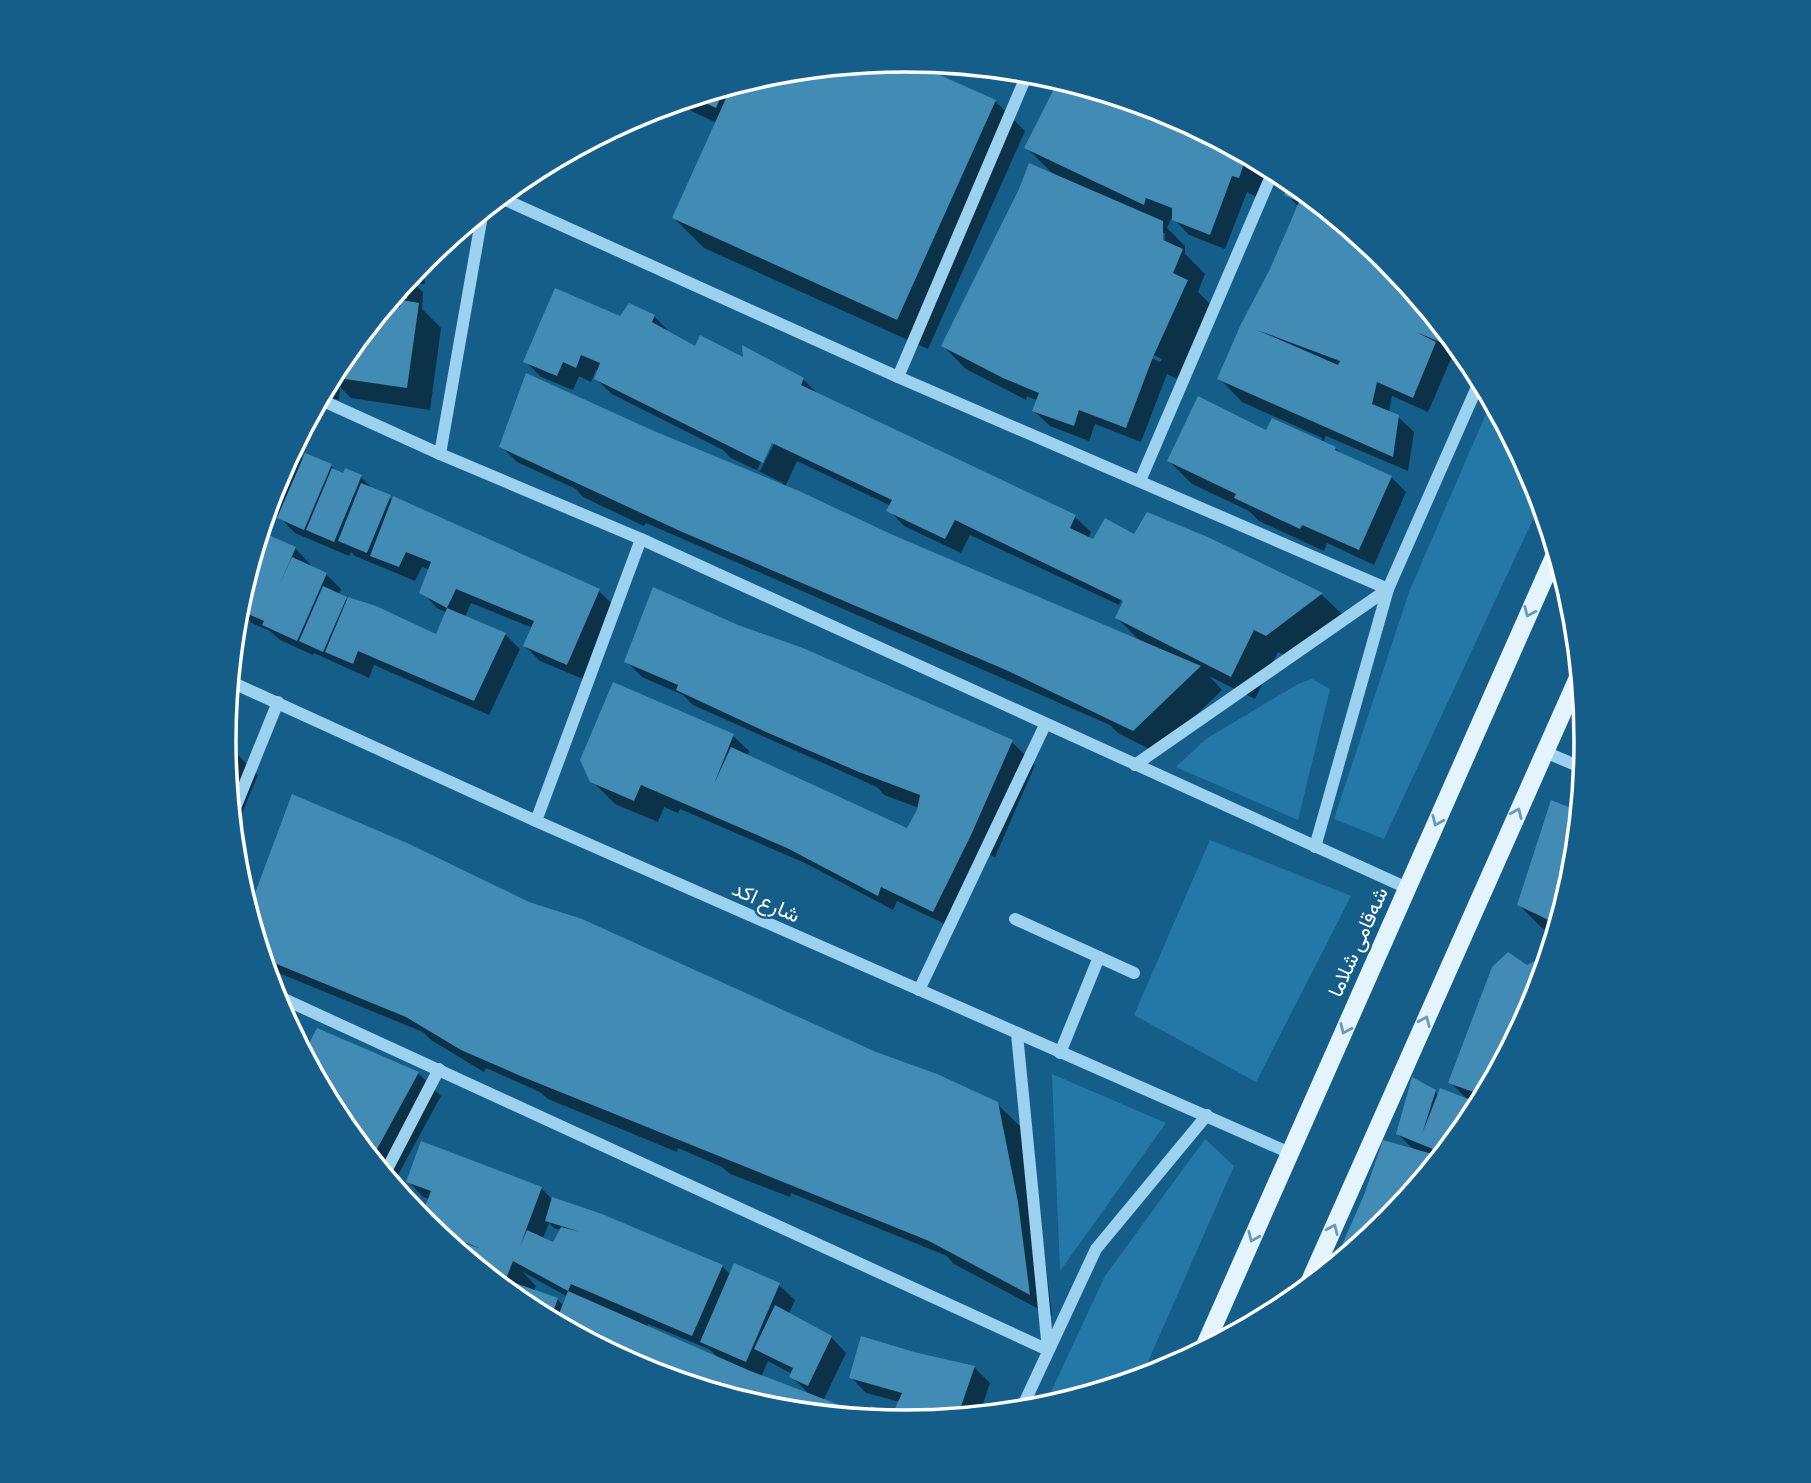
<svg xmlns="http://www.w3.org/2000/svg" width="1811" height="1483" font-family="Commissioner,Vazirmatn,sans-serif">
	<style>
		.green { fill: #2478a7 }
		.shadow { fill: #0007; fill-rule: evenodd }
		.building { fill: #428bb5; fill-rule: evenodd }
		.lines { fill: none; stroke-linecap: round; stroke-linejoin: round }
		.minor { stroke: #9cd1ef; stroke-width: 12 }
		.major { stroke: #e4f4ff; stroke-width: 18 }
		.oneway { stroke: #689ab9 }
		.labels { text-anchor: middle; stroke-width: 5; stroke-linejoin: round; paint-order: stroke }
		.street-label { font-size: 21px; fill: #fff; stroke: #155e8a }
		.rim { fill: none; stroke: #fff; stroke-width: 3.5 }
	</style>
	<rect width="100%" height="100%" fill="#155e8a"/>
	<g class="green">
		<polygon points="1492,400 1536,481 1542,500 1384,839 1334,819 1409,592"/>
		<polygon points="1312,679 1330,689 1298,820 1176,767 1206,739 1298,684"/>
		<polygon points="1210,840 1351,896 1256,1082 1134,1015"/>
		<polygon points="1052,1074 1166,1123 1060,1271"/>
		<polygon points="1205,1139 1234,1166 1140,1380 1043,1409 1105,1276"/>
	</g>
	<g class="shadow">
		<polygon points="903,60 995,101 1025,131 928,349 704,248 674,218 717,123 674,103 773,73"/>
		<path d="M1061,79l106,33 106,57 -11,31 -15,-8 -22,57 -36,-14 -17,-18 -5,11 18,18v8l20,20 -7,18 12,12 -33,75 -10,-5 -26,68 -46,-18 -6,17 -39,-15 -16,-15 4,-10 -11,-5 -1,4 -60,-31 -23,-23 111,-171 -27,-27zM1161,233h4v16zM1099,330l63,29 -2,3 -61,-28z"/>
		<polygon points="1292,181 1388,260 1470,360 1468,366 1451,359 1428,412 1392,396 1389,413 1398,417 1414,432 1408,471 1326,436 1323,442 1335,448 1344,456 1391,477 1406,492 1374,565 1327,543 1324,551 1259,521 1249,511 1192,484 1169,461 1267,433 1321,442 1322,438 1242,402 1219,378 1272,270 1299,207 1286,194"/>
		<polygon points="423,259 425,284 413,283 423,292 422,309 441,328 430,410 351,398 340,387 339,400 321,395 339,362"/>
		<path d="M654,316l15,16v2l27,15 46,9 61,21 17,17 255,121 16,15 -3,6 6,3 41,-5 74,4 113,55 23,22 -55,41 -12,-6 -23,47 -46,-23 13,14 -65,63 -39,-20 -8,-8 -464,-202 -2,3 -61,-29 -7,-8 -59,-27 -16,-16 92,-40 188,79 2,-2 -52,-25 -8,-8 -111,-56 -16,-15 3,-8 -3,-1 -5,12 -12,-6 -6,14 -32,-13 -16,-16 96,-43zM772,440l3,2 -15,29 -3,-1zM797,461l94,45 -2,4 15,16 57,27 9,-18 149,70 28,-58 -30,71 24,24 -249,-106 -107,-49z"/>
		<polygon points="293,448 304,460 306,455 331,466 339,473 361,477 374,490 393,500 599,591 614,606 583,679 540,661 525,646 533,628 471,603 465,617 505,634 520,649 489,715 374,665 369,678 314,653 313,655 280,640 270,631 252,623 237,608 236,610 252,558 256,562 295,548 310,564 309,567 326,574 341,589 339,595 347,599 437,636 447,613 437,608 422,592 430,570 422,567 415,581 355,556 351,552 349,556 295,533 279,517 266,511 276,480"/>
		<polygon points="626,661 1012,742 1035,765 995,857 985,853 949,926 897,901 893,910 805,863 680,809 678,813 664,807 658,822 615,804 592,781 733,736 749,751 747,756 908,830 919,808 884,795 877,787 693,705 683,695 642,677"/>
		<polygon points="224,747 235,752 258,775 233,835"/>
		<polygon points="293,796 528,904 997,1104 1021,1127 1041,1226 1052,1316 954,1264 947,1256 791,1193 790,1197 730,1174 722,1167 678,1148 677,1152 548,1099 540,1092 486,1068 484,1072 431,1040 423,1032 281,974 264,963 249,915"/>
		<polygon points="1580,814 1574,875 1556,935 1542,928 1519,905"/>
		<polygon points="1550,955 1535,1003 1472,1121 1387,1224 1335,1267 1414,1150 1398,1134 1435,1091 1439,1096 1470,1102 1450,1082 1527,967"/>
		<polygon points="418,1073 441,1096 392,1186 338,1120"/>
		<path d="M408,1181l133,7 11,11 170,67 9,9 4,-9 44,19 16,15 -7,15 43,22 15,16 -23,48 46,18 25,-4 6,-13 -34,-9 -15,-16 62,-23 61,13 16,16 -11,33 -73,8 -134,-14 -128,-39 -118,-63 -103,-85 -2,-2 9,-22 -7,-2zM549,1223l5,5 7,2 -7,15 -11,-7zM523,1272l45,25 -4,9 -7,-7 -23,-8 2,-5zM648,1324l61,25 11,10 -74,-31zM768,1361l24,13 -1,2 21,21 -51,-20z"/>
	</g>
	<g class="building">
		<polygon points="906,60 996,100 897,320 672,218 732,85 773,73"/>
		<polygon points="1059,79 1167,112 1247,155 1239,178 1232,176 1210,235 1172,220 1172,208 1146,198 1144,205 1024,148"/>
		<polygon points="725,87 716,108 693,97"/>
		<polygon points="1029,163 1163,221 1163,240 1183,249 1173,273 1188,280 1153,357 1126,428 1079,410 1074,426 1032,411 1039,393 1003,378 941,346 1019,189"/>
		<path d="M1291,180l97,80 61,74 -4,10 -29,-12 20,10 -23,56 -36,-16 -5,22 27,11 -6,42 -176,-78 24,-55 29,-55 29,-67 -15,-7zM1257,330l83,31 -2,4z"/>
		<polygon points="408,278 407,299 392,297 399,289"/>
		<polygon points="555,288 620,316 629,303 655,315 652,322 695,346 700,335 743,357 742,345 804,378 801,385 1076,515 1070,528 1093,539 1105,518 1134,534 1147,512 1210,538 1323,593 1266,636 1254,630 1231,677 1115,618 1123,601 955,520 945,539 886,511 892,500 772,443 763,463 594,379 600,363 581,355 576,368 563,362 557,376 523,362"/>
		<polygon points="402,300 419,303 407,388 331,377 339,362 386,305 400,307"/>
		<polygon points="526,373 654,431 799,491 893,535 1201,666 1133,731 1006,670 680,531 499,447"/>
		<polygon points="1198,396 1266,430 1272,418 1336,447 1335,450 1392,476 1359,550 1302,525 1300,529 1234,498 1236,494 1167,461"/>
		<polygon points="305,453 332,464 304,530 277,518"/>
		<polygon points="332,468 343,473 345,468 362,475 334,542 306,530"/>
		<polygon points="361,483 391,495 367,553 338,541"/>
		<polygon points="393,496 600,589 567,665 523,646 534,621 456,589 447,608 419,593 431,562 406,552 399,567 370,556"/>
		<polygon points="266,534 296,547 278,588 292,557 327,573 297,641 262,625 264,621 237,609"/>
		<polygon points="323,586 347,597 323,652 299,641"/>
		<polygon points="653,587 738,625 803,648 1013,740 971,835 933,912 881,887 878,896 787,848 641,785 634,801 590,782 580,760 613,682 734,734 714,784 731,747 907,828 917,810 920,795 859,772 766,732 676,690 678,685 624,662"/>
		<polygon points="348,597 376,606 436,634 447,608 506,633 474,701 358,651 353,664 325,652"/>
		<polygon points="224,745 236,750 227,772"/>
		<polygon points="292,794 407,843 529,902 582,919 876,1052 937,1074 998,1102 1018,1202 1030,1295 929,1241 523,1077 461,1050 406,1017 262,958 248,912"/>
		<polygon points="1551,800 1581,812 1574,875 1559,925 1517,905"/>
		<polygon points="1508,952 1527,965 1551,953 1535,1003 1485,1096 1448,1083 1492,967"/>
		<polygon points="317,1028 419,1072 371,1160 338,1120 303,1055"/>
		<polygon points="1412,1077 1436,1090 1422,1134 1440,1088 1481,1104 1472,1121 1445,1154 1396,1134"/>
		<polygon points="1383,1140 1443,1157 1387,1224 1331,1270 1364,1195"/>
		<polygon points="421,1141 542,1187 520,1246 527,1230 553,1242 561,1227 581,1232 545,1221 552,1197 602,1214 723,1265 692,1336 571,1284 568,1291 513,1261 502,1289 446,1242 448,1238 479,1248 429,1228 420,1220 431,1191 406,1182"/>
		<polygon points="734,1263 780,1283 746,1362 700,1342"/>
		<polygon points="512,1282 558,1298 550,1321 526,1308 507,1293"/>
		<polygon points="568,1291 748,1370 868,1416 871,1406 893,1413 902,1393 849,1378 861,1336 914,1352 975,1366 957,1418 906,1424 772,1410 735,1399 741,1385 734,1399 644,1371 555,1324"/>
		<polygon points="775,1305 832,1336 808,1386 789,1377 793,1368 754,1349"/>
	</g>
	<g class="lines">
		<g class="minor">
			<polyline points="499,197 898,377 1388,589 1135,765"/>
			<polyline points="898,377 1028,72"/>
			<polyline points="319,399 440,454 641,539 1407,888"/>
			<polyline points="440,454 483,210"/>
			<polyline points="1140,481 1274,169"/>
			<polyline points="229,681 536,821 1290,1153"/>
			<polyline points="1545,752 1585,769"/>
			<polyline points="231,818 278,702"/>
			<polyline points="536,821 641,539"/>
			<polyline points="1315,847 1388,589 1481,378"/>
			<polyline points="1015,919 1134,973"/>
			<polyline points="919,990 1045,725"/>
			<polyline points="273,994 1048,1350"/>
			<polyline points="1017,1034 1048,1350"/>
			<polyline points="1060,1053 1099,957"/>
			<polyline points="384,1175 439,1069"/>
			<polyline points="1020,1412 1096,1249 1207,1115"/>
		</g>
		<g class="major">
			<polyline points="1305,1292 1581,671"/>
			<polyline points="1202,1352 1557,550"/>
		</g>
	</g>
	<defs><path id="oneway-chevron" d="M-2-3.5L2.5 0L-2 3.5" fill="none" stroke-width="1.6" stroke-linecap="round" stroke-linejoin="round" transform="scale(1.75)"/></defs>
	<g class="oneway">
		<use href="#oneway-chevron" transform="translate(1529 612) rotate(114)"/>
		<use href="#oneway-chevron" transform="translate(1517 813) rotate(-66)"/>
		<use href="#oneway-chevron" transform="translate(1437 821) rotate(114)"/>
		<use href="#oneway-chevron" transform="translate(1425 1021) rotate(-66)"/>
		<use href="#oneway-chevron" transform="translate(1345 1029) rotate(114)"/>
		<use href="#oneway-chevron" transform="translate(1333 1229) rotate(-66)"/>
		<use href="#oneway-chevron" transform="translate(1253 1237) rotate(114)"/>
	</g>
	<g class="labels">
		<g class="street-label">
			<text transform="translate(766 902) rotate(24)" y="7">شارع اكد</text>
			<text transform="translate(1358 942) rotate(-66)" y="7">شەقامی شلاما</text>
		</g>
	</g>
	<path d="M0 0H1811V1483H0ZM236 741a669 669 0 1 1 1338 0a669 669 0 1 1-1338 0Z" fill="#155e8a" fill-rule="evenodd"/>
	<path class="rim" d="M236 741a669 669 0 1 1 1338 0a669 669 0 1 1-1338 0Z"/>
</svg>
